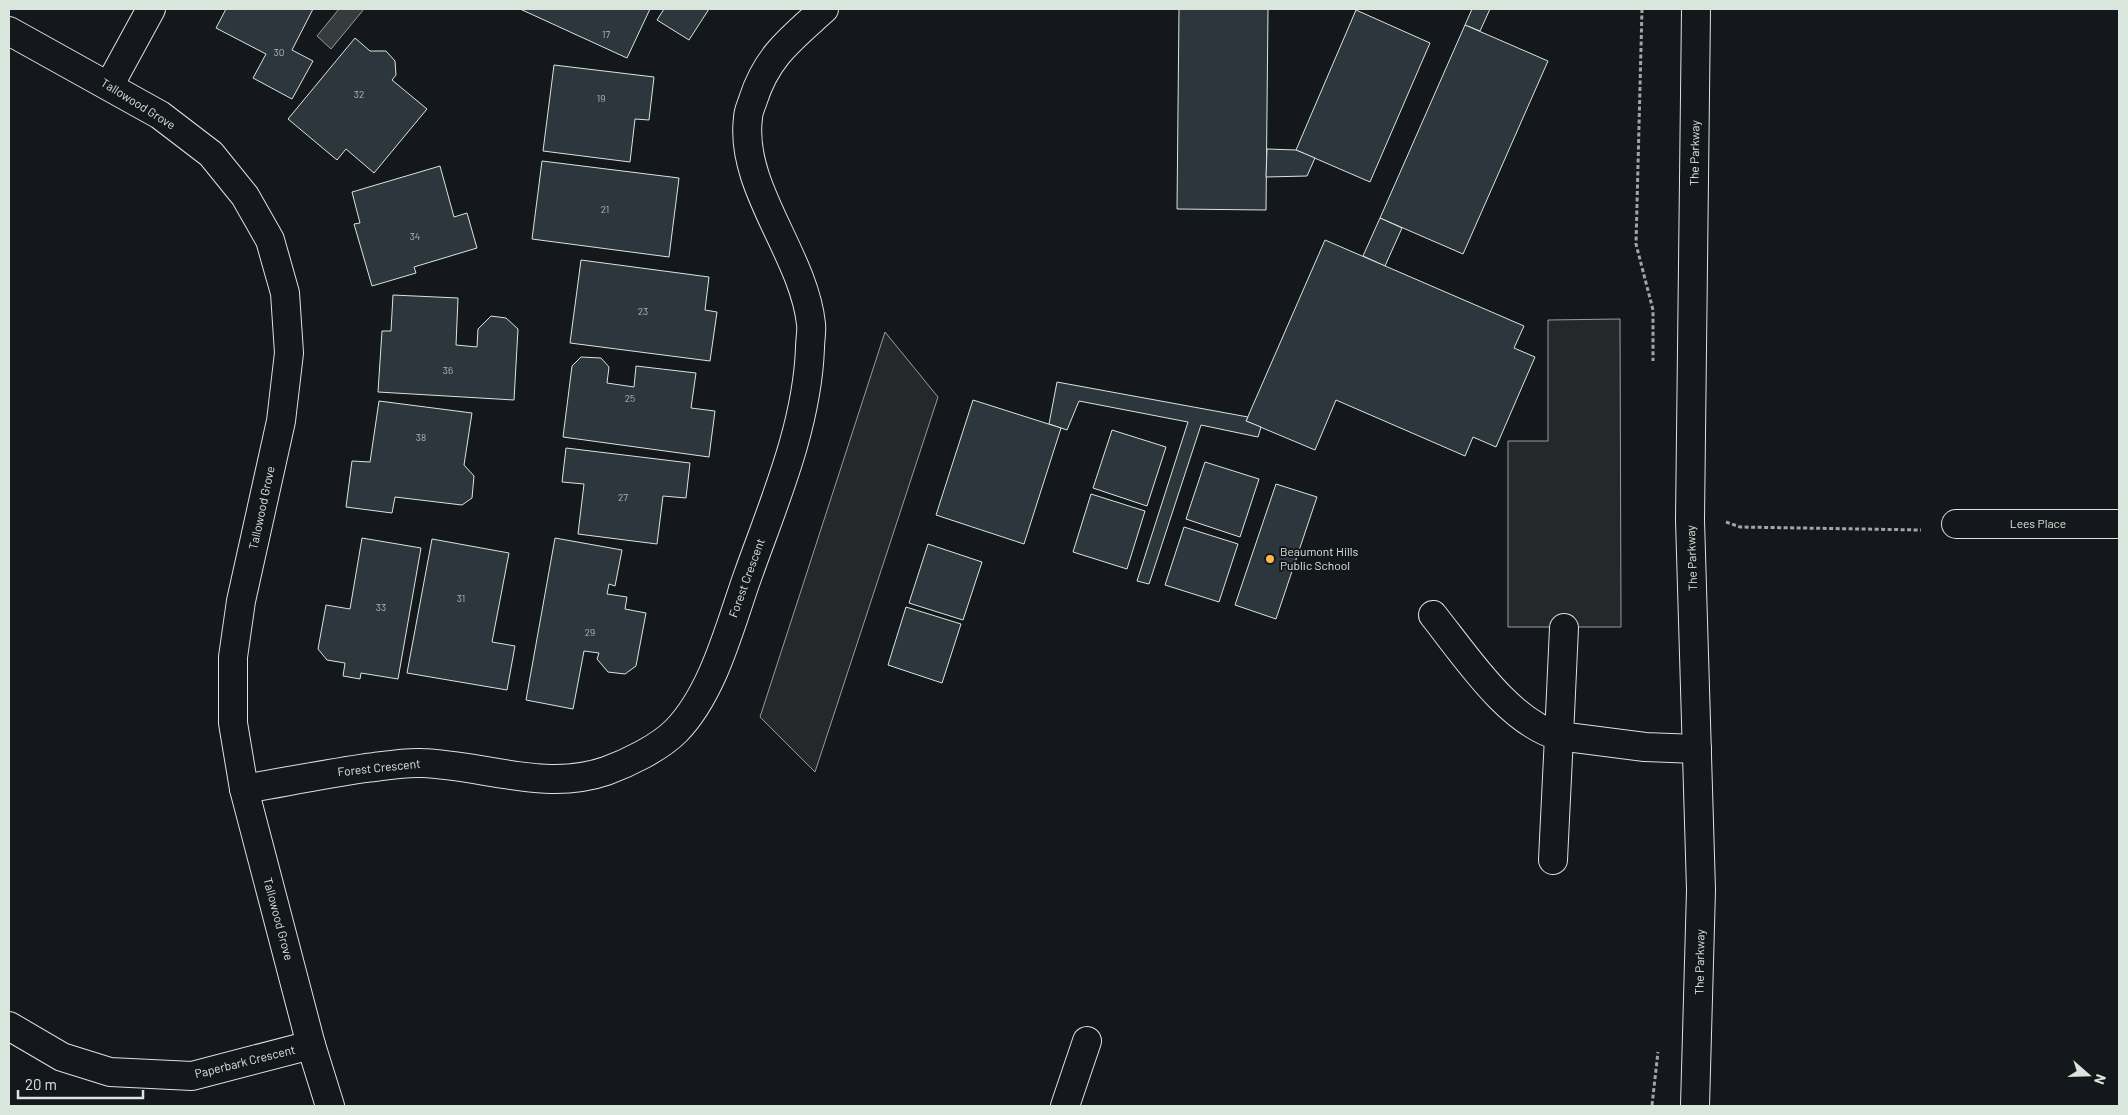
<svg xmlns="http://www.w3.org/2000/svg" width="2128" height="1115" font-family="Barlow,sans-serif">
	<style>
		.parking { fill: #24282b; stroke: #939e99 }
		.water { fill: #363b3e; stroke: #939e99 }
		.building { fill: #2c363c; stroke: #d8e6dc }
		.lines { fill: none; stroke-linecap: round; stroke-linejoin: round }
		.minor-casing { stroke: #d8e6dc; stroke-width: 30 }
		.path { stroke: #9da8a2; stroke-width: 3; stroke-dasharray: 4 2.5; stroke-linecap: butt }
		.minor { stroke: #14181c; stroke-width: 28 }
		.poi-dot { fill: #ffb74d; stroke: #14181c; stroke-width: 2 }
		.labels { text-anchor: middle; stroke-width: 4; stroke-linejoin: round; paint-order: stroke }
		.number-label { font-size: 10px; fill: #adbab4 }
		.street-label { font-size: 12px; fill: #d8e6dc; stroke: #14181c }
		.poi-label { font-size: 12px; fill: #d8e6dc; stroke: #14181c; text-anchor: start }
	</style>
	<rect width="100%" height="100%" fill="#14181c"/>
	<g class="parking">
		<polygon points="1620,319 1621,627 1508,627 1508,441 1548,441 1548,320"/>
		<polygon points="885,332 938,397 815,772 760,717"/>
	</g>
	<polygon class="water" points="339,9 364,9 331,49 317,36"/>
	<g class="building">
		<polygon points="226,9 313,9 292,50 313,61 292,99 253,78 266,54 216,28"/>
		<polygon points="520,9 650,9 627,58"/>
		<polygon points="664,9 709,9 689,40 657,20"/>
		<polygon points="1179,9 1268,9 1266,210 1177,209"/>
		<polygon points="1472,9 1490,9 1480,31 1465,25"/>
		<polygon points="1356,10 1430,43 1370,182 1296,150"/>
		<polygon points="1465,25 1548,61 1463,254 1380,218"/>
		<polygon points="355,38 370,51 386,51 395,61 396,75 392,80 427,109 374,173 346,149 337,160 288,119"/>
		<polygon points="554,65 654,77 649,120 635,119 630,162 543,151"/>
		<polygon points="1267,149 1296,150 1315,158 1307,176 1266,177"/>
		<polygon points="542,161 679,178 669,257 532,239"/>
		<polygon points="440,166 454,217 467,213 477,248 414,267 416,273 372,286 354,224 360,223 352,192"/>
		<polygon points="1380,218 1402,228 1385,266 1363,256"/>
		<polygon points="1325,240 1524,326 1514,348 1535,357 1496,447 1473,437 1465,456 1336,400 1315,450 1246,421"/>
		<polygon points="581,260 709,277 705,310 717,312 710,361 570,343"/>
		<polygon points="393,295 458,298 456,345 477,347 478,329 491,316 506,318 518,329 514,400 378,392 382,331 391,331"/>
		<polygon points="581,357 601,358 609,367 607,383 634,387 636,366 696,373 691,408 715,411 709,457 563,437 572,366"/>
		<polygon points="1057,382 1248,417 1246,421 1261,427 1258,437 1201,425 1149,584 1137,581 1188,422 1079,401 1067,430 1049,424"/>
		<polygon points="973,400 1061,428 1024,544 936,515"/>
		<polygon points="379,401 472,413 464,465 474,476 472,498 462,505 395,497 392,513 346,507 352,461 370,462"/>
		<polygon points="1112,430 1166,447 1147,506 1093,488"/>
		<polygon points="566,448 690,463 686,498 663,496 657,544 578,534 584,484 562,482"/>
		<polygon points="1205,462 1259,479 1240,537 1186,519"/>
		<polygon points="1276,484 1317,497 1276,619 1235,605"/>
		<polygon points="1091,494 1145,511 1127,569 1073,552"/>
		<polygon points="1184,527 1238,544 1219,602 1165,585"/>
		<polygon points="362,538 421,548 398,679 361,673 360,679 343,676 345,663 327,660 318,649 326,605 350,609"/>
		<polygon points="555,538 622,550 615,586 609,584 607,594 627,597 625,609 646,613 636,666 625,674 608,672 597,659 599,653 584,651 573,709 526,700"/>
		<polygon points="432,539 509,553 492,642 515,646 507,690 407,673"/>
		<polygon points="928,544 982,562 963,620 909,603"/>
		<polygon points="906,607 961,624 942,683 888,665"/>
	</g>
	<g class="lines">
		<defs>
			<g id="minor">
				<polyline points="9,31 160,115 211,154 245,196 270,240 285,293 289,353 281,421 241,601 233,657 233,723 244,789 311,1045 330,1106"/>
				<polyline points="109,86 151,9"/>
				<polyline points="1956,524 2119,524"/>
				<path d="M1433,615c32,40 76,108 126,121l-6,124"/>
				<polyline points="1564,628 1559,736 1645,747 1697,749"/>
				<path d="M244,789c41,-7 81,-15 122,-21 18,-2 38,-6 56,-5 61,2 123,29 184,8 22,-8 53,-23 70,-40 38,-39 54,-106 72,-156 26,-73 59,-148 62,-227 0,-8 2,-17 1,-24 -7,-69 -72,-137 -63,-206 0,-6 3,-12 5,-18 14,-44 38,-61 71,-91"/>
				<polyline points="9,1026 62,1057 110,1072 192,1076 311,1045"/>
				<polyline points="1065,1106 1087,1041"/>
				<polyline points="1695,1106 1701,890 1690,520 1696,9"/>
			</g>
		</defs>
		<use href="#minor" class="minor-casing"/>
		<g class="path">
			<polyline points="1642,9 1636,244 1653,310 1653,361"/>
			<polyline points="1726,522 1740,527 1921,530"/>
			<polyline points="1652,1105 1658,1052"/>
		</g>
		<use href="#minor" class="minor"/>
	</g>
	<circle class="poi-dot" cx="1270" cy="559" r="5"/>
	<g class="labels">
		<g class="number-label">
			<text x="606" y="38">17</text>
			<text x="279" y="56">30</text>
			<text x="359" y="98">32</text>
			<text x="601" y="102">19</text>
			<text x="605" y="213">21</text>
			<text x="415" y="240">34</text>
			<text x="643" y="315">23</text>
			<text x="448" y="374">36</text>
			<text x="630" y="402">25</text>
			<text x="421" y="441">38</text>
			<text x="623" y="501">27</text>
			<text x="461" y="602">31</text>
			<text x="381" y="611">33</text>
			<text x="590" y="636">29</text>
		</g>
		<g class="street-label">
			<text transform="translate(138 104) rotate(32)" y="4">Tallowood Grove</text>
			<text transform="translate(1695 153) rotate(-89)" y="4">The Parkway</text>
			<text transform="translate(262 508) rotate(-78)" y="4">Tallowood Grove</text>
			<text x="2038" y="528">Lees Place</text>
			<text transform="translate(1692 558) rotate(-92)" y="4">The Parkway</text>
			<text transform="translate(747 578) rotate(-70)" y="4">Forest Crescent</text>
			<text transform="translate(379 768) rotate(-6)" y="4">Forest Crescent</text>
			<text transform="translate(278 919) rotate(75)" y="4">Tallowood Grove</text>
			<text transform="translate(1700 962) rotate(-89)" y="4">The Parkway</text>
			<text transform="translate(245 1062) rotate(-14)" y="4">Paperbark Crescent</text>
		</g>
		<g class="poi-label">
			<text x="1280" y="556">Beaumont Hills<tspan x="1280" dy="14">Public School</tspan></text>
		</g>
	</g>
	<rect width="2128" height="1115" fill="none" stroke="#d8e6dc" stroke-width="20"/>
	<g transform="translate(2088 1075) rotate(110)" stroke="#14181c" stroke-width="4" paint-order="stroke">
	<path d="M0-4L9 19L0 12L-9 19Z" fill="#d8e6dc"/>
	<text y="-8" font-size="14" font-weight="bold" text-anchor="middle" fill="#d8e6dc">N</text>
	</g>
	<path d="M18 1090v8h125v-8" fill="none" stroke="#d8e6dc" stroke-width="2.5"/>
	<text x="25" y="1090" font-size="15" fill="#d8e6dc" stroke="#14181c" stroke-width="4" paint-order="stroke">20 m</text>
</svg>
